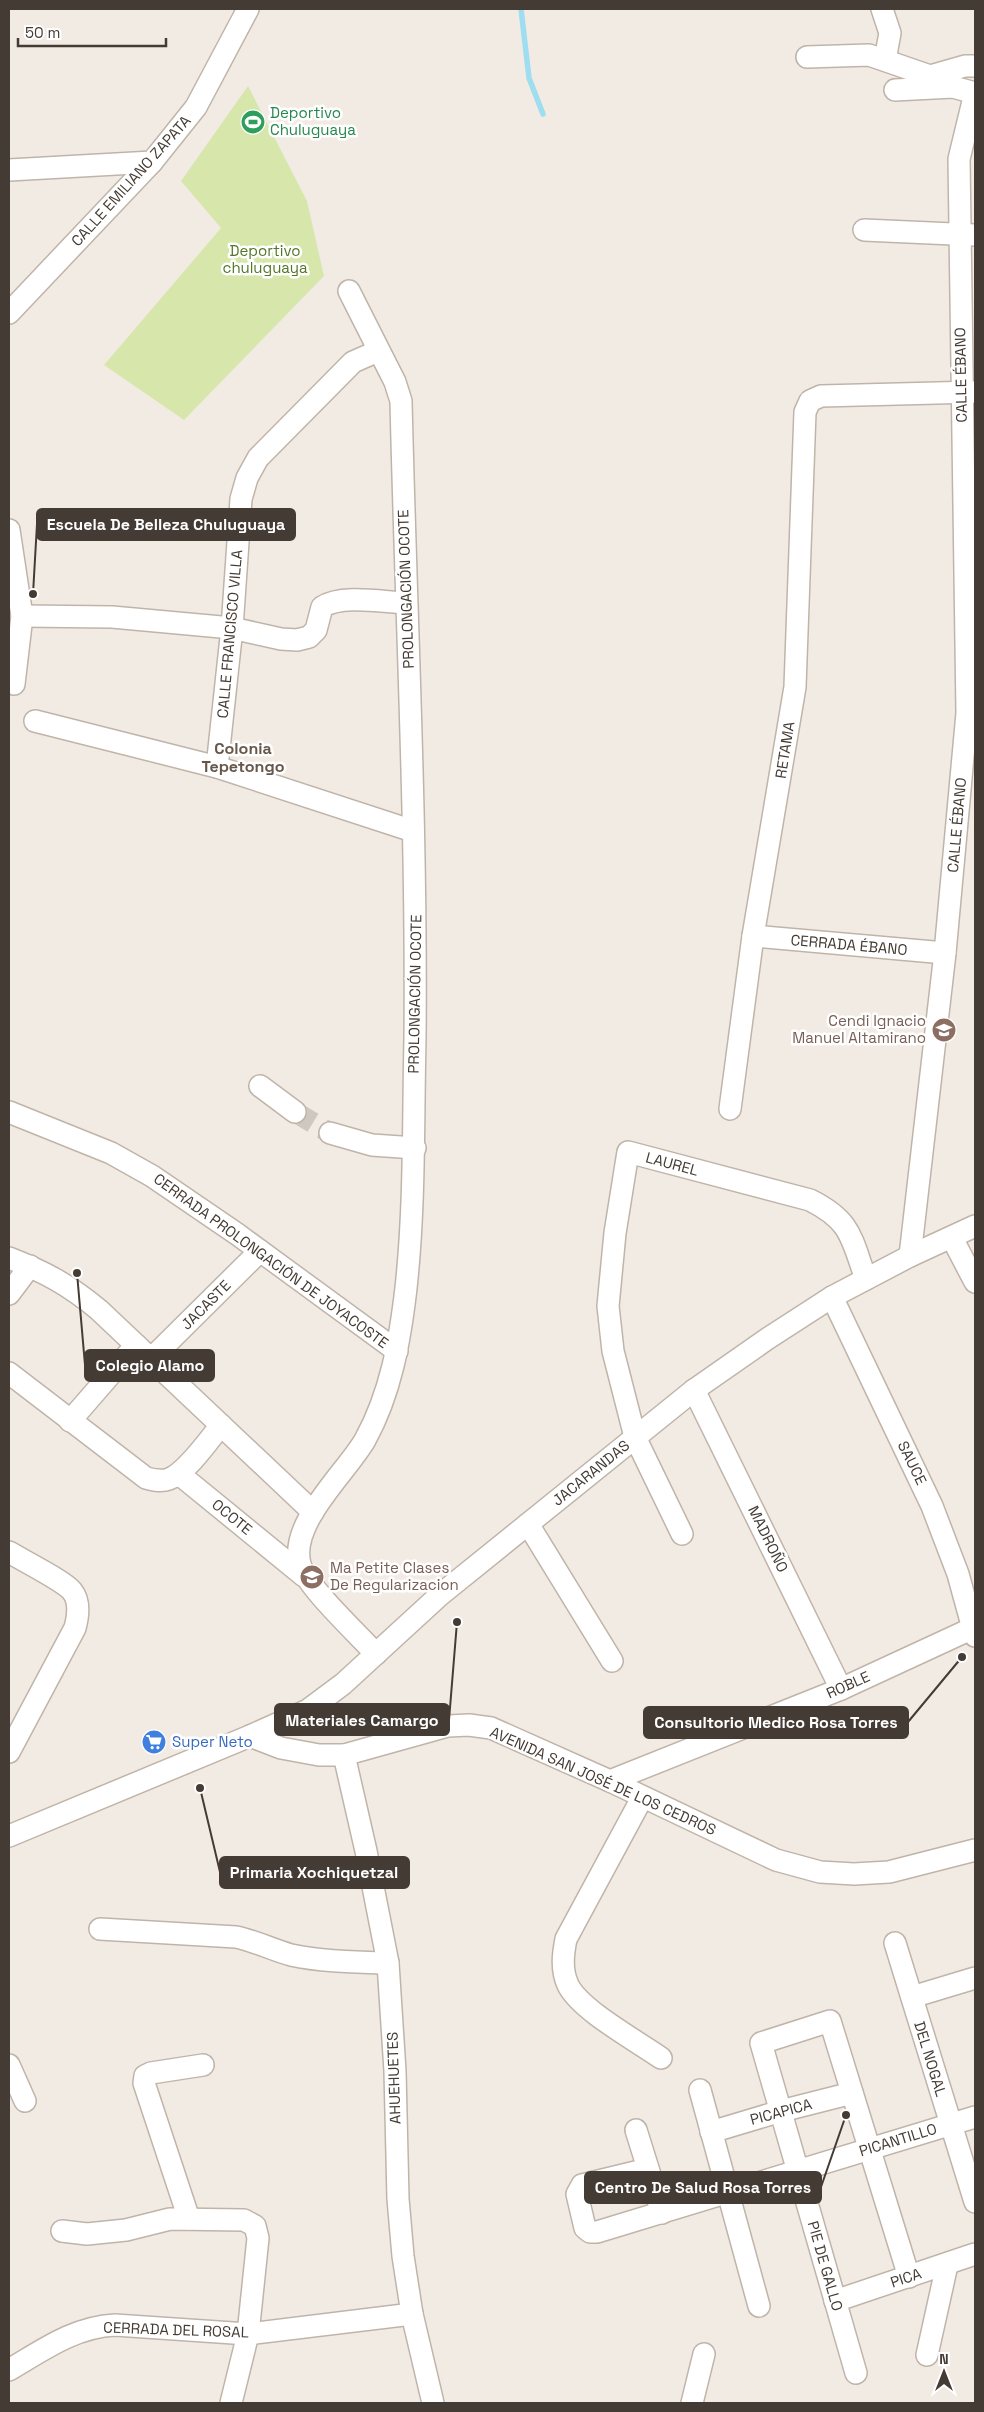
<svg xmlns="http://www.w3.org/2000/svg" width="984" height="2412" font-family="'Space Grotesk',sans-serif">
	<style>
		.green { fill: #d7e7ac }
		.lines { fill: none; stroke-linecap: round; stroke-linejoin: round }
		.stream { stroke: #9fddf0; stroke-width: 5.5 }
		.minor-tunnel { stroke: #cfc8c1; stroke-width: 21; stroke-dasharray: 21 11; stroke-linecap: butt }
		.minor-casing { stroke: #c0b4a9; stroke-width: 24 }
		.minor { stroke: #fff; stroke-width: 21 }
		.labels { text-anchor: middle; stroke-width: 5; stroke-linejoin: round; paint-order: stroke }
		.leisure-label { font-size: 15px; fill: #27864d; stroke: #fff; text-anchor: start }
		.street-label { font-size: 15px; fill: #443b34; stroke: #fff }
		.park-label { font-size: 15px; fill: #537627; stroke: #fff }
		.education-label { font-size: 15px; fill: #785e54; stroke: #fff; text-anchor: end }
		.shop-label { font-size: 15px; fill: #366cbe; stroke: #fff; text-anchor: start }
		.neighbourhood-label { font-size: 16px; font-weight: bold; fill: #67574b; stroke: #fff }
		.leader { fill: none; stroke: #443b34; stroke-width: 2 }
		.callout-dot { fill: #443b34; stroke: #fff; stroke-width: 2 }
		.callout { fill: #443b34; stroke: #443b34; stroke-width: 2 }
		.callout-label { font-size: 16px; text-anchor: middle; font-weight: bold; fill: #fff }
	</style>
	<rect width="100%" height="100%" fill="#f2ebe4"/>
	<polygon class="green" points="248,86 307,201 324,276 184,420 104,365 221,228 181,181"/>
	<g class="lines">
		<polyline class="stream" points="521,9 529,78 543,114"/>
		<polyline class="minor-tunnel" points="295,1112 330,1133"/>
		<defs>
			<g id="minor">
				<polyline points="882,9 890,33 885,60"/>
				<polyline points="807,57 869,55 930,76 965,66 975,66"/>
				<polyline points="895,90 953,87 975,93"/>
				<polyline points="9,170 152,162"/>
				<polyline points="864,230 975,235"/>
				<path d="M349,291l46,91 6,19c5,213 16,425 14,638 -2,83 0,166 -9,249 -6,52 -15,105 -41,152 -19,33 -76,83 -65,124 6,22 58,70 76,90"/>
				<polyline points="9,313 152,162 196,107 248,9"/>
				<polyline points="9,530 22,616 14,684"/>
				<path d="M22,616l90,1 120,11 49,11 16,1 12,-3 7,-7 6,-23c20,-13 60,-5 84,-4"/>
				<polyline points="35,721 217,767 413,831"/>
				<polyline points="217,767 232,628 241,499 247,478 258,458 353,362 378,351"/>
				<polyline points="753,936 945,953"/>
				<polyline points="260,1086 295,1112"/>
				<polyline points="730,1109 753,936 795,687 805,412 810,401 821,396 975,392"/>
				<polyline points="9,1112 111,1153 152,1176 237,1234 397,1351"/>
				<polyline points="330,1133 372,1145 415,1148"/>
				<polyline points="952,1238 975,1282"/>
				<polyline points="910,1256 945,953 967,713 959,159 975,93"/>
				<path d="M9,1258c36,14 60,27 90,52l214,202"/>
				<polyline points="9,1294 30,1266"/>
				<polyline points="832,1297 932,1506 958,1574 975,1636"/>
				<polyline points="151,1359 260,1251"/>
				<path d="M9,1373l137,105c8,2 15,4 23,1 17,-6 40,-39 52,-54"/>
				<polyline points="694,1390 841,1689"/>
				<polyline points="70,1421 136,1345"/>
				<polyline points="179,1474 304,1576"/>
				<polyline points="528,1524 612,1661"/>
				<path d="M682,1534l-47,-97 -22,-86 -5,-45 7,-73 13,-81 182,48c42,21 41,38 56,79"/>
				<path d="M9,1552c13,8 55,29 63,39 8,10 6,26 3,37l-66,124"/>
				<polyline points="250,1736 281,1748 319,1755 344,1755 448,1726 469,1725 491,1728 610,1781 776,1860 820,1872 854,1874 889,1872 975,1850"/>
				<polyline points="344,1755 366,1851 388,1963 395,2071 398,2199 403,2256 412,2314 433,2403"/>
				<polyline points="610,1781 841,1689 973,1628"/>
				<path d="M642,1798l-76,141c-3,15 -5,31 2,46 12,25 69,56 93,73"/>
				<polyline points="9,1836 250,1736 308,1710 343,1684 440,1595 694,1390 767,1339 832,1297 910,1256 975,1226"/>
				<path d="M100,1929l136,8c19,4 37,13 55,18 32,7 65,7 97,8"/>
				<polyline points="895,1943 975,2202"/>
				<polyline points="912,1997 975,1978"/>
				<polyline points="9,2065 25,2101"/>
				<polyline points="700,2090 759,2306"/>
				<polyline points="636,2130 662,2213"/>
				<polyline points="711,2132 781,2111 852,2093"/>
				<polyline points="648,2169 582,2185 577,2194 585,2228 590,2232 597,2232 975,2117"/>
				<polyline points="189,2219 144,2083 145,2076 151,2073 203,2065"/>
				<polyline points="62,2231 87,2234 126,2230 170,2219 244,2220 255,2226 258,2238 248,2334 231,2403"/>
				<polyline points="835,2301 975,2254"/>
				<polyline points="927,2355 947,2265"/>
				<path d="M9,2370c34,-20 65,-43 106,-45l133,9 164,-20"/>
				<polyline points="856,2373 761,2043 830,2021 909,2277"/>
				<polyline points="692,2403 704,2354"/>
			</g>
		</defs>
		<use href="#minor" class="minor-casing"/>
		<use href="#minor" class="minor"/>
	</g>
	<defs>
		<symbol id="stadium-disc" viewBox="-11 -11 22 22"><circle r="9.5" fill="#2e9e5b" stroke="#fff"/><path d="M0-5a6.5 5 0 1 0 0 10a6.5 5 0 1 0 0-10ZM-3.5-1.8h7v3.6h-7Z" fill="#fff"/></symbol>
		<symbol id="school-disc" viewBox="-11 -11 22 22"><circle r="9.5" fill="#8d6e63" stroke="#fff"/><path d="M0-5L7-2L0 1L-7-2ZM-4 1L0 2.5L4 1V4Q0 6-4 4Z" fill="#fff"/></symbol>
		<symbol id="university-disc" viewBox="-11 -11 22 22"><circle r="9.5" fill="#8d6e63" stroke="#fff"/><path d="M0-5L7-2L0 1L-7-2ZM-4 1L0 2.5L4 1V4Q0 6-4 4Z" fill="#fff"/></symbol>
		<symbol id="supermarket-disc" viewBox="-11 -11 22 22"><circle r="9.5" fill="#3f7fe0" stroke="#fff"/><path d="M-6-5.5h2.5l.6 2H6L4.5 2H-2.5L-4.4-4H-6ZM-1.5 3.2a1.3 1.3 0 1 0 .1 0ZM3 3.2a1.3 1.3 0 1 0 .1 0Z" fill="#fff"/></symbol>
	</defs>
	<g fill-rule="evenodd">
		<use href="#stadium-disc" x="239" y="108" width="28" height="28"/>
		<use href="#school-disc" x="930" y="1016" width="28" height="28"/>
		<use href="#university-disc" x="298" y="1563" width="28" height="28"/>
		<use href="#supermarket-disc" x="140" y="1728" width="28" height="28"/>
	</g>
	<g class="labels">
		<g class="leisure-label">
			<text x="270" y="118">Deportivo<tspan x="270" dy="17">Chuluguaya</tspan></text>
		</g>
		<g class="street-label">
			<text transform="translate(131 181) rotate(-48)" y="5">CALLE EMILIANO ZAPATA</text>
			<text transform="translate(961 375) rotate(-91)" y="5">CALLE ÉBANO</text>
			<text transform="translate(406 589) rotate(-92)" y="5">PROLONGACIÓN OCOTE</text>
			<text transform="translate(230 634) rotate(-85)" y="5">CALLE FRANCISCO VILLA</text>
			<text transform="translate(785 750) rotate(-81)" y="5">RETAMA</text>
			<text transform="translate(957 825) rotate(-85)" y="5">CALLE ÉBANO</text>
			<text transform="translate(849 945) rotate(5)" y="5">CERRADA ÉBANO</text>
			<text transform="translate(415 994) rotate(-89)" y="5">PROLONGACIÓN OCOTE</text>
			<text transform="translate(672 1164) rotate(15)" y="5">LAUREL</text>
			<text transform="translate(271 1261) rotate(36)" y="5">CERRADA PROLONGACIÓN DE JOYACOSTE</text>
			<text transform="translate(206 1305) rotate(-45)" y="5">JACASTE</text>
			<text transform="translate(912 1463) rotate(64)" y="5">SAUCE</text>
			<text transform="translate(591 1473) rotate(-39)" y="5">JACARANDAS</text>
			<text transform="translate(232 1517) rotate(39)" y="5">OCOTE</text>
			<text transform="translate(768 1539) rotate(64)" y="5">MADROÑO</text>
			<text transform="translate(848 1685) rotate(-24)" y="5">ROBLE</text>
			<text transform="translate(603 1781) rotate(24)" y="5">AVENIDA SAN JOSÉ DE LOS CEDROS</text>
			<text transform="translate(930 2059) rotate(73)" y="5">DEL NOGAL</text>
			<text transform="translate(394 2078) rotate(-92)" y="5">AHUEHUETES</text>
			<text transform="translate(781 2112) rotate(-15)" y="5">PICAPICA</text>
			<text transform="translate(898 2140) rotate(-17)" y="5">PICANTILLO</text>
			<text transform="translate(825 2266) rotate(74)" y="5">PIE DE GALLO</text>
			<text transform="translate(906 2278) rotate(-18)" y="5">PICA</text>
			<text transform="translate(176 2330) rotate(2)" y="5">CERRADA DEL ROSAL</text>
		</g>
		<g class="park-label">
			<text x="265" y="256">Deportivo<tspan x="265" dy="17">chuluguaya</tspan></text>
		</g>
		<g class="education-label">
			<text x="926" y="1026">Cendi Ignacio<tspan x="926" dy="17">Manuel Altamirano</tspan></text>
			<text x="330" y="1573" text-anchor="start">Ma Petite Clases<tspan x="330" dy="17">De Regularizacion</tspan></text>
		</g>
		<g class="shop-label">
			<text x="172" y="1747">Super Neto</text>
		</g>
		<g class="neighbourhood-label">
			<text x="243" y="754">Colonia<tspan x="243" dy="18">Tepetongo</tspan></text>
		</g>
	</g>
	<path class="leader" d="M33 594L37 524M77 1273L85 1365M457 1622L449 1720M962 1657L908 1722M200 1788L220 1872M846 2115L821 2187"/>
	<g class="callout-dot">
		<circle cx="33" cy="594" r="5"/>
		<circle cx="77" cy="1273" r="5"/>
		<circle cx="457" cy="1622" r="5"/>
		<circle cx="962" cy="1657" r="5"/>
		<circle cx="200" cy="1788" r="5"/>
		<circle cx="846" cy="2115" r="5"/>
	</g>
	<g class="callout">
		<rect x="37" y="509" width="258" height="31" rx="5"/>
		<rect x="85" y="1350" width="129" height="31" rx="5"/>
		<rect x="275" y="1704" width="174" height="31" rx="5"/>
		<rect x="644" y="1707" width="264" height="31" rx="5"/>
		<rect x="220" y="1857" width="189" height="31" rx="5"/>
		<rect x="585" y="2172" width="236" height="31" rx="5"/>
	</g>
	<g class="callout-label">
		<text x="166" y="530">Escuela De Belleza Chuluguaya</text>
		<text x="150" y="1371">Colegio Alamo</text>
		<text x="362" y="1726">Materiales Camargo</text>
		<text x="776" y="1728">Consultorio Medico Rosa Torres</text>
		<text x="314" y="1878">Primaria Xochiquetzal</text>
		<text x="703" y="2193">Centro De Salud Rosa Torres</text>
	</g>
	<rect width="984" height="2412" fill="none" stroke="#443b34" stroke-width="20"/>
	<g transform="translate(944 2372)" stroke="#ffffff" stroke-width="4" paint-order="stroke">
	<path d="M0-4L9 19L0 12L-9 19Z" fill="#443b34"/>
	<text y="-8" font-size="14" font-weight="bold" text-anchor="middle" fill="#443b34">N</text>
	</g>
	<path d="M18 38v8h148v-8" fill="none" stroke="#443b34" stroke-width="2.5"/>
	<text x="25" y="38" font-size="15" fill="#443b34" stroke="#ffffff" stroke-width="4" paint-order="stroke">50 m</text>
</svg>
